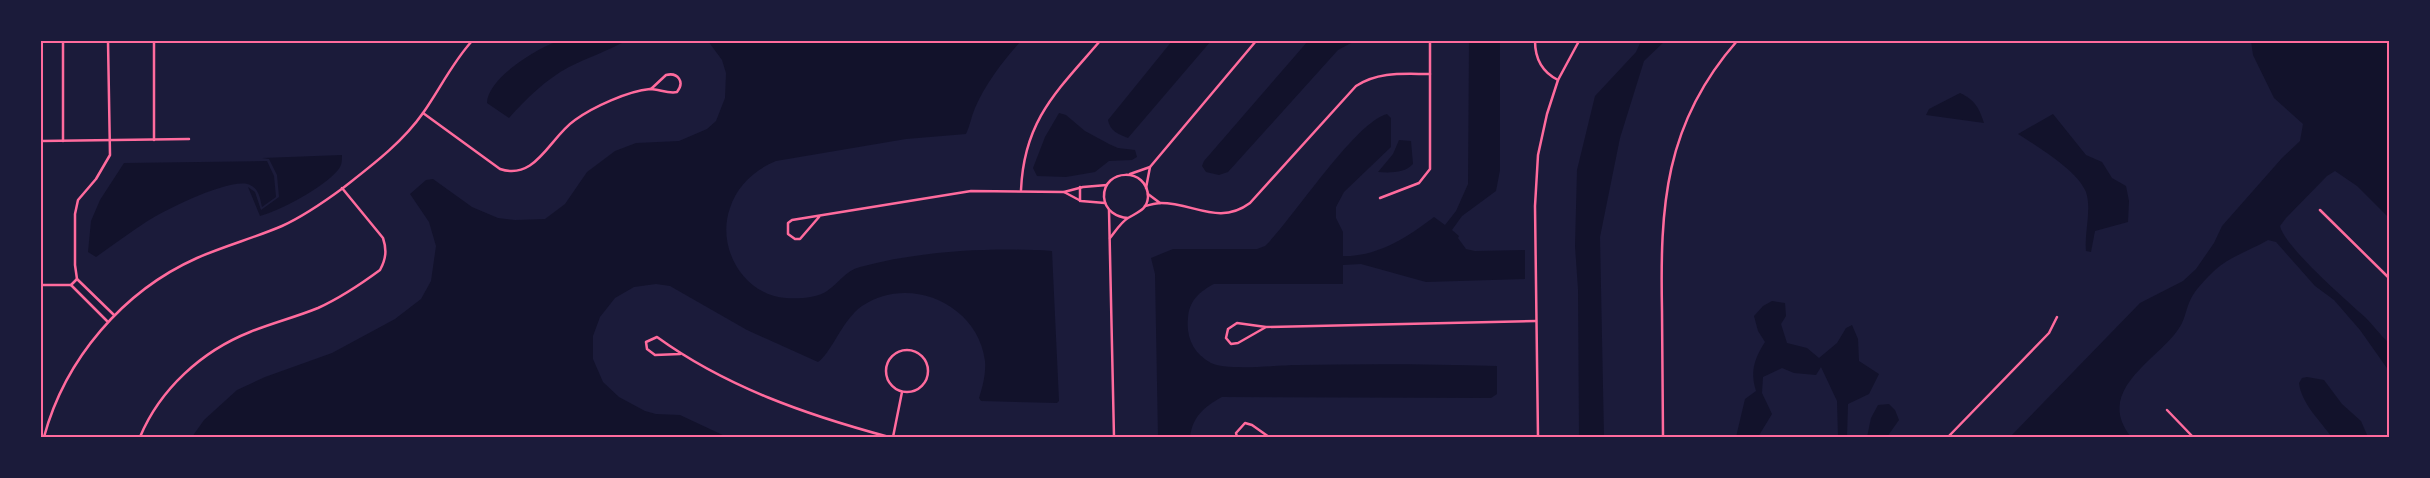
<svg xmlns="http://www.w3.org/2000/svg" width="2430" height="478" font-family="Karla,sans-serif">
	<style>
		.water { fill: #12122b }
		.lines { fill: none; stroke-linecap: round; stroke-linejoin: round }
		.minor { stroke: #ff6b9d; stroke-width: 2.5 }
		.neatline { fill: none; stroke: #ff6b9d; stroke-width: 2 }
	</style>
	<rect width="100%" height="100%" fill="#1b1b3a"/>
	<g class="water">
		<path d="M559,41h67c-19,10 -39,17 -57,26 -24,13 -42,31 -60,51l-22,-15c0,-24 51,-56 72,-62z"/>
		<path d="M708,41h313c-18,20 -35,42 -46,67 -4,9 -5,18 -9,26l-60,5 -130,22c-22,9 -39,25 -46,47 -14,39 13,87 56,90 12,1 31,0 41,-7 12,-8 18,-20 33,-24 58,-16 132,-20 192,-16l7,150 -2,2 -76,-2 -2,-3c4,-12 7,-25 6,-37 -7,-57 -76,-87 -123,-55 -20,14 -31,48 -44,56l-71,-32 -77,-44 -14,-2 -22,3 -19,11 -15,19 -7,19v23l10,23 16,15 26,14 11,3 24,1 47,22h-535l12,-17 33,-30 28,-13 67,-24 63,-34 26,-20 10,-18 5,-35 -7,-24 -19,-28 16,-14 7,-1 39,28 26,11 17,2 30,-1 20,-15 22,-32 28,-21 21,-8 43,-2 28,-12 9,-8 9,-23 1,-25 -4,-13z"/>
		<path d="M1172,41h39l-83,97c-10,-4 -18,-7 -20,-18z"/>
		<polygon points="1308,41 1355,41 1338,50 1228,172 1219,175 1206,172 1202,166 1204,161"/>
		<path d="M1469,41h31v129l-4,21 -34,25 -10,14 7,6 -1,2 8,11 9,2 50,-1v29l-99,3 -65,-18 -18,1v19h-129c-14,7 -25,17 -26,34 -2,19 5,35 23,45 16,8 67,2 87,2 66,-1 132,-1 199,1v28l-6,4 -269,-1c-18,10 -29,19 -32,40h-32l-3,-163 -4,-16 22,-9h84l8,-3c28,-27 89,-123 122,-132l4,4v29l-47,45 -8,15v11l7,14v24c34,1 65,-19 91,-39l11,8 11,-14 12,-27z"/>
		<polygon points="1641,41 1665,41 1644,61 1620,138 1600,237 1604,437 1579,437 1578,289 1575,246 1577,170 1595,96 1636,52"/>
		<path d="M2251,41h138v177l-32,-32 -22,-15 -8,5 -41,42 -6,8c4,20 67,75 85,91 8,8 15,18 24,26v28l-29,-41 -26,-30 -19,-14 -39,-44 -8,-2c-17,10 -39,17 -53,30 -10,10 -21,20 -26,33 -3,7 -4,15 -8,22 -18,33 -89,63 -50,112h-121l130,-134 43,-22 13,-12 18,-26 8,-17 60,-68 18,-17 3,-17 -29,-26 -21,-43z"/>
		<path d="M1960,93c15,7 19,15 24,30l-58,-8 3,-6z"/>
		<polygon points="1059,113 1066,115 1085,131 1109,144 1118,148 1135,150 1137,157 1132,160 1109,161 1095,172 1066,177 1037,176 1033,168 1045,137"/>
		<path d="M2053,114l33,41 16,7 10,16 14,8 3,15 -1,21 -33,9 -4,21 -5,-1c-2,-18 6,-41 0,-59 -9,-22 -48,-45 -68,-58z"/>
		<path d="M1399,140l12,1 2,23c-8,9 -23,9 -35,8l15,-18z"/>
		<path d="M342,155c0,6 0,10 -4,15 -14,17 -58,41 -78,46l-12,-29 7,5 6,18 18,-13 -2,-22 -8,-16 -7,-1z"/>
		<path d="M267,161l7,15 2,21 -14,10c-2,-9 -3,-18 -12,-22 -18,-9 -87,26 -104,37 -17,11 -33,23 -50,35l-8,-5 3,-31 9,-21 24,-37z"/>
		<path d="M1772,301l13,2 1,13 -5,8 6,19 20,5 12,10 18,-15 9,-15 6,-3 6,14 1,22 20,13 -10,20 -21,10 -1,33h-9l-1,-36 -16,-34 -5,8 -22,-2 -12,-5 -19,9 -1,16 10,21 -14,23h-22l9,-38 11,-8c-6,-19 -2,-32 9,-49l-7,-11 -4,-15 9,-10z"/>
		<path d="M2307,377l17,3 18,24 19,17 7,16h-36c-11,-15 -31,-34 -33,-54l3,-5z"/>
		<polygon points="1889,404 1895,410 1899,420 1887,437 1867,437 1871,418 1878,405"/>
	</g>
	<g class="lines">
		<g class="minor">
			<polyline points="63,41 63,141"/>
			<polyline points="108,41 110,155 96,179 78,200 75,214 75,265 77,279 114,315"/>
			<polyline points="154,41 154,140"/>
			<path d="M1535,41c0,18 7,31 23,39"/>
			<path d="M423,113l77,56c36,12 49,-31 75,-49 18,-13 53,-29 75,-31 9,0 18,5 27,3 8,-10 1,-20 -11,-17l-15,14"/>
			<polyline points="41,141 189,139"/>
			<polyline points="1130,174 1150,167"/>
			<polyline points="1146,188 1150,167 1256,41"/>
			<path d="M1021,190c3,-70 36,-99 79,-149"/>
			<polyline points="1064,192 1081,201 1105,203"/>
			<polyline points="1148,194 1160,203"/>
			<polyline points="1380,198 1419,183 1430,169 1430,41"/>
			<polyline points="1080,201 1080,187"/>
			<path d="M1145,206c5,-1 11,-3 16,-3 33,0 58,23 89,0l106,-117c23,-15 48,-12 74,-12"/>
			<polyline points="1109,210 1114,437"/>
			<polyline points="2320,210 2389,278"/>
			<polyline points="819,217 800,239 795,239 788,234 788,223 792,220 971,191 1064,192 1083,187 1107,185"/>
			<path d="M1110,238c5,-6 11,-16 18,-20 10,-6 19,-8 20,-21 0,-30 -45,-29 -44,0 1,14 13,20 24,21"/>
			<polyline points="41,285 71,285 77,279"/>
			<polyline points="71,285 107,321"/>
			<polyline points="1266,327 1238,343 1231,344 1226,338 1228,329 1237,323 1266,327 1536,321"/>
			<circle cx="907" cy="371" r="21"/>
			<path d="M680,354l-25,1 -8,-6 -1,-7 11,-5c69,50 150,78 232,100"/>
			<polyline points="2167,410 2193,437"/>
			<path d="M44,437c21,-78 79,-146 153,-179 27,-12 57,-20 85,-32 22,-10 42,-24 61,-38 28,-22 59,-45 80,-75 17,-24 29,-50 49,-72"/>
			<path d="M140,437c20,-48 62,-86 110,-105 22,-9 46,-15 68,-24 22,-10 43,-24 62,-38 6,-11 7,-20 3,-32l-41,-50"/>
			<polyline points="893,437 902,392"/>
			<polyline points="1237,437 1236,433 1245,423 1252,425 1269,437"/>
			<polyline points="1538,437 1535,206 1538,155 1547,114 1558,80 1579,41"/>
			<path d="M1663,437c0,-42 -1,-84 -1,-126 -2,-104 2,-187 75,-270"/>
			<polyline points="1948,437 2049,333 2057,317"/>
		</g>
	</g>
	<rect width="2430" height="478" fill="none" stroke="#1b1b3a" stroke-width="85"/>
	<rect x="42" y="42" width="2346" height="394" class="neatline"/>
</svg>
